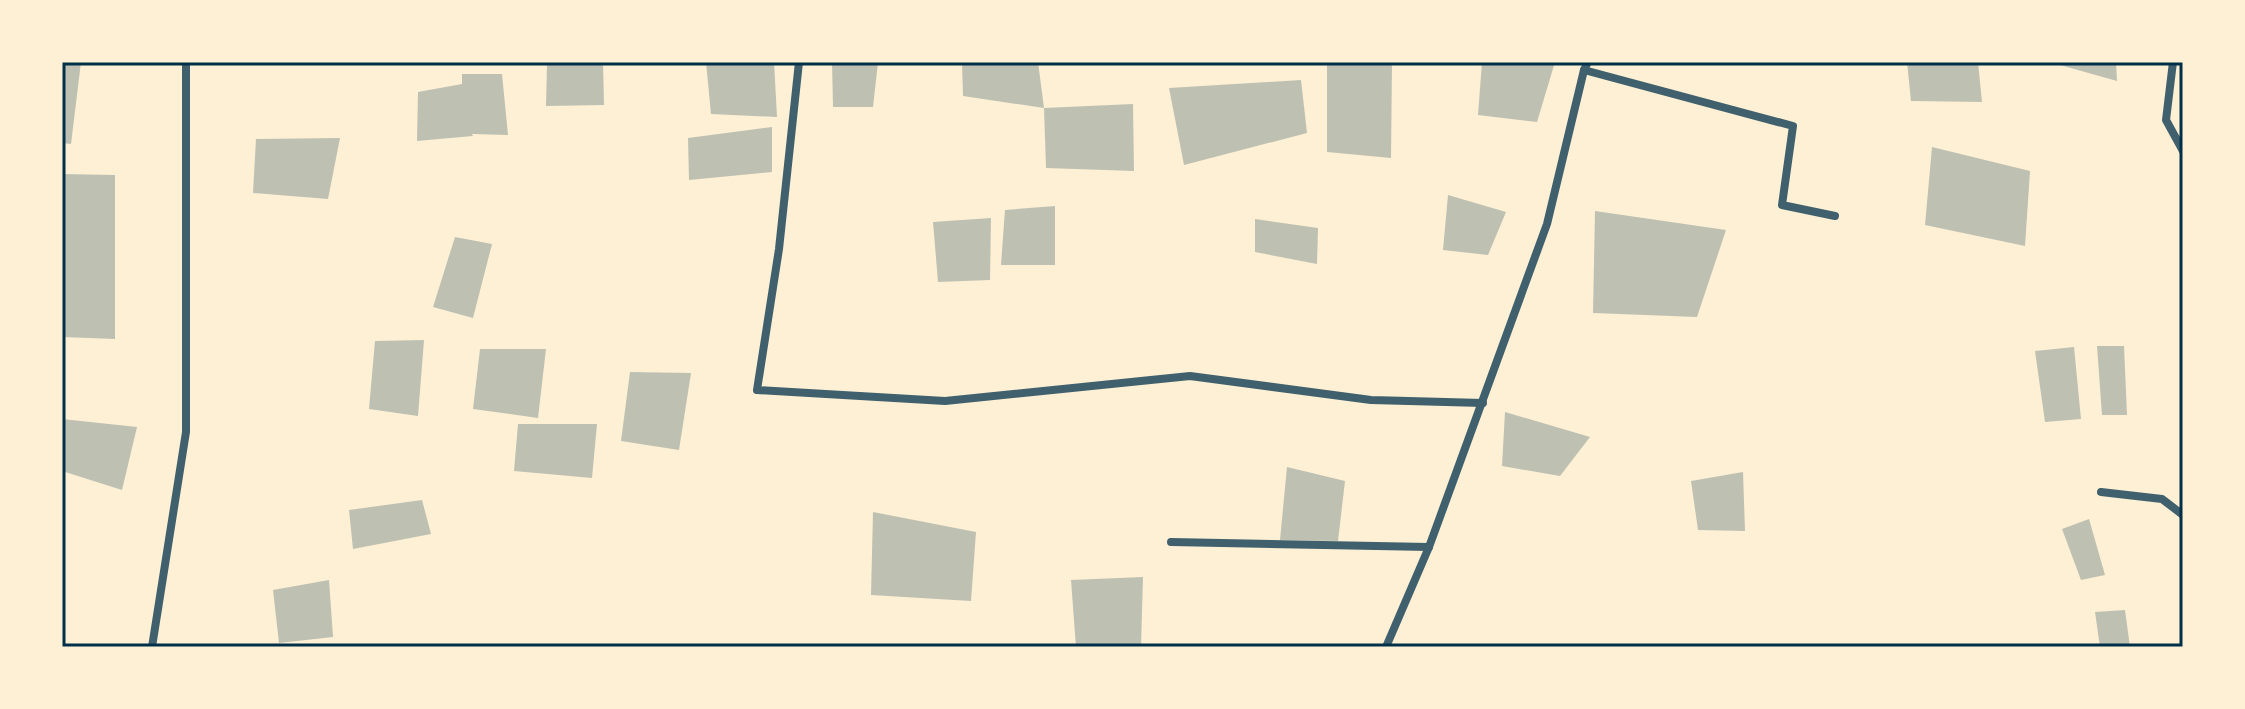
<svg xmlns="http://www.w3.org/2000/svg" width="2245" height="709" font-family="Figtree,sans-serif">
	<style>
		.building { fill: #bec0b2 }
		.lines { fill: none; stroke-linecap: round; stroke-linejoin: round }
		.minor { stroke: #3f606c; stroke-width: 8 }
		.neatline { fill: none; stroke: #003049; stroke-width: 3 }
	</style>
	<rect width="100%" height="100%" fill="#fdf0d5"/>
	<g class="building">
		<polygon points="62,62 81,62 71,144 62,143"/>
		<polygon points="563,62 603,62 604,105 546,106 547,65"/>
		<polygon points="706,62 774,62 777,117 711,114"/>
		<polygon points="832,62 878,62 873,107 833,107"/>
		<polygon points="962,62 1038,62 1044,108 1133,104 1134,171 1046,168 1044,108 963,96"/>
		<polygon points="1327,62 1392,62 1391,158 1327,152"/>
		<polygon points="1482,62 1555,62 1537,122 1478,115"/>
		<polygon points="1907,62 1978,62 1982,102 1911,101"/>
		<polygon points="2053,62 2116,62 2117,81 2053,63"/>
		<polygon points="462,74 502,74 508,135 472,134 473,136 417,141 418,92 462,84"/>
		<polygon points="1301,80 1307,133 1184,165 1169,88"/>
		<polygon points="772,127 772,172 689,180 688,138"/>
		<polygon points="340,138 328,199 253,193 256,139"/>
		<polygon points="1932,147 2030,171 2025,246 1925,225"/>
		<polygon points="62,174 115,175 115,339 62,337"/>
		<polygon points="1448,195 1506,212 1488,255 1443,250"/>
		<polygon points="1055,206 1055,265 1001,265 1005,210"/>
		<polygon points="1595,211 1726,230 1697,317 1593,313"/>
		<polygon points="991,218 990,280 938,282 933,222"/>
		<polygon points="1255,219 1318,228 1317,264 1255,252"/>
		<polygon points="455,237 492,244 473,318 433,307"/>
		<polygon points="424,340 418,416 369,409 375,341"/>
		<polygon points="2097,346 2124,346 2127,415 2102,415"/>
		<polygon points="2074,347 2081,419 2045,422 2035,351"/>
		<polygon points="480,349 546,349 538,418 473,409"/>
		<polygon points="630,372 691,373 679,450 621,441"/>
		<polygon points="1505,412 1590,437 1560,476 1502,466"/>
		<polygon points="62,419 137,427 122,490 62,471"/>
		<polygon points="518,424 597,424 592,478 514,471"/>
		<polygon points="1287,467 1345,481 1338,541 1280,540"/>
		<polygon points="1743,472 1745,531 1698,530 1691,481"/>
		<polygon points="422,500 431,534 353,549 349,510"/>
		<polygon points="873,512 976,532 971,601 871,595"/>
		<polygon points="2089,519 2105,575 2081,580 2062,529"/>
		<polygon points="1143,577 1141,647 1076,647 1071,580"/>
		<polygon points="329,580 333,637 279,643 273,590"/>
		<rect x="2180" y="586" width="3" height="39"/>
		<polygon points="2125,610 2130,647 2100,647 2095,612"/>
	</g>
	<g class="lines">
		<g class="minor">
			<polyline points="799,62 779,249 757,390 945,401 1190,376 1371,400 1483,403"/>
			<polyline points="2173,62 2166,120 2183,151"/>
			<polyline points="1584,70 1793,126 1782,205 1835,216"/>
			<polyline points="2101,492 2162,499 2183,515"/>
			<polyline points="1171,542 1429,547"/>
			<polyline points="152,647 186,432 186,62"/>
			<polyline points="1386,647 1429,547 1547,224 1584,70 1588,62"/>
		</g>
	</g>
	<rect width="2245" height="709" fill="none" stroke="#fdf0d5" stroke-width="128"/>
	<rect x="64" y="64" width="2117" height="581" class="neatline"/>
</svg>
